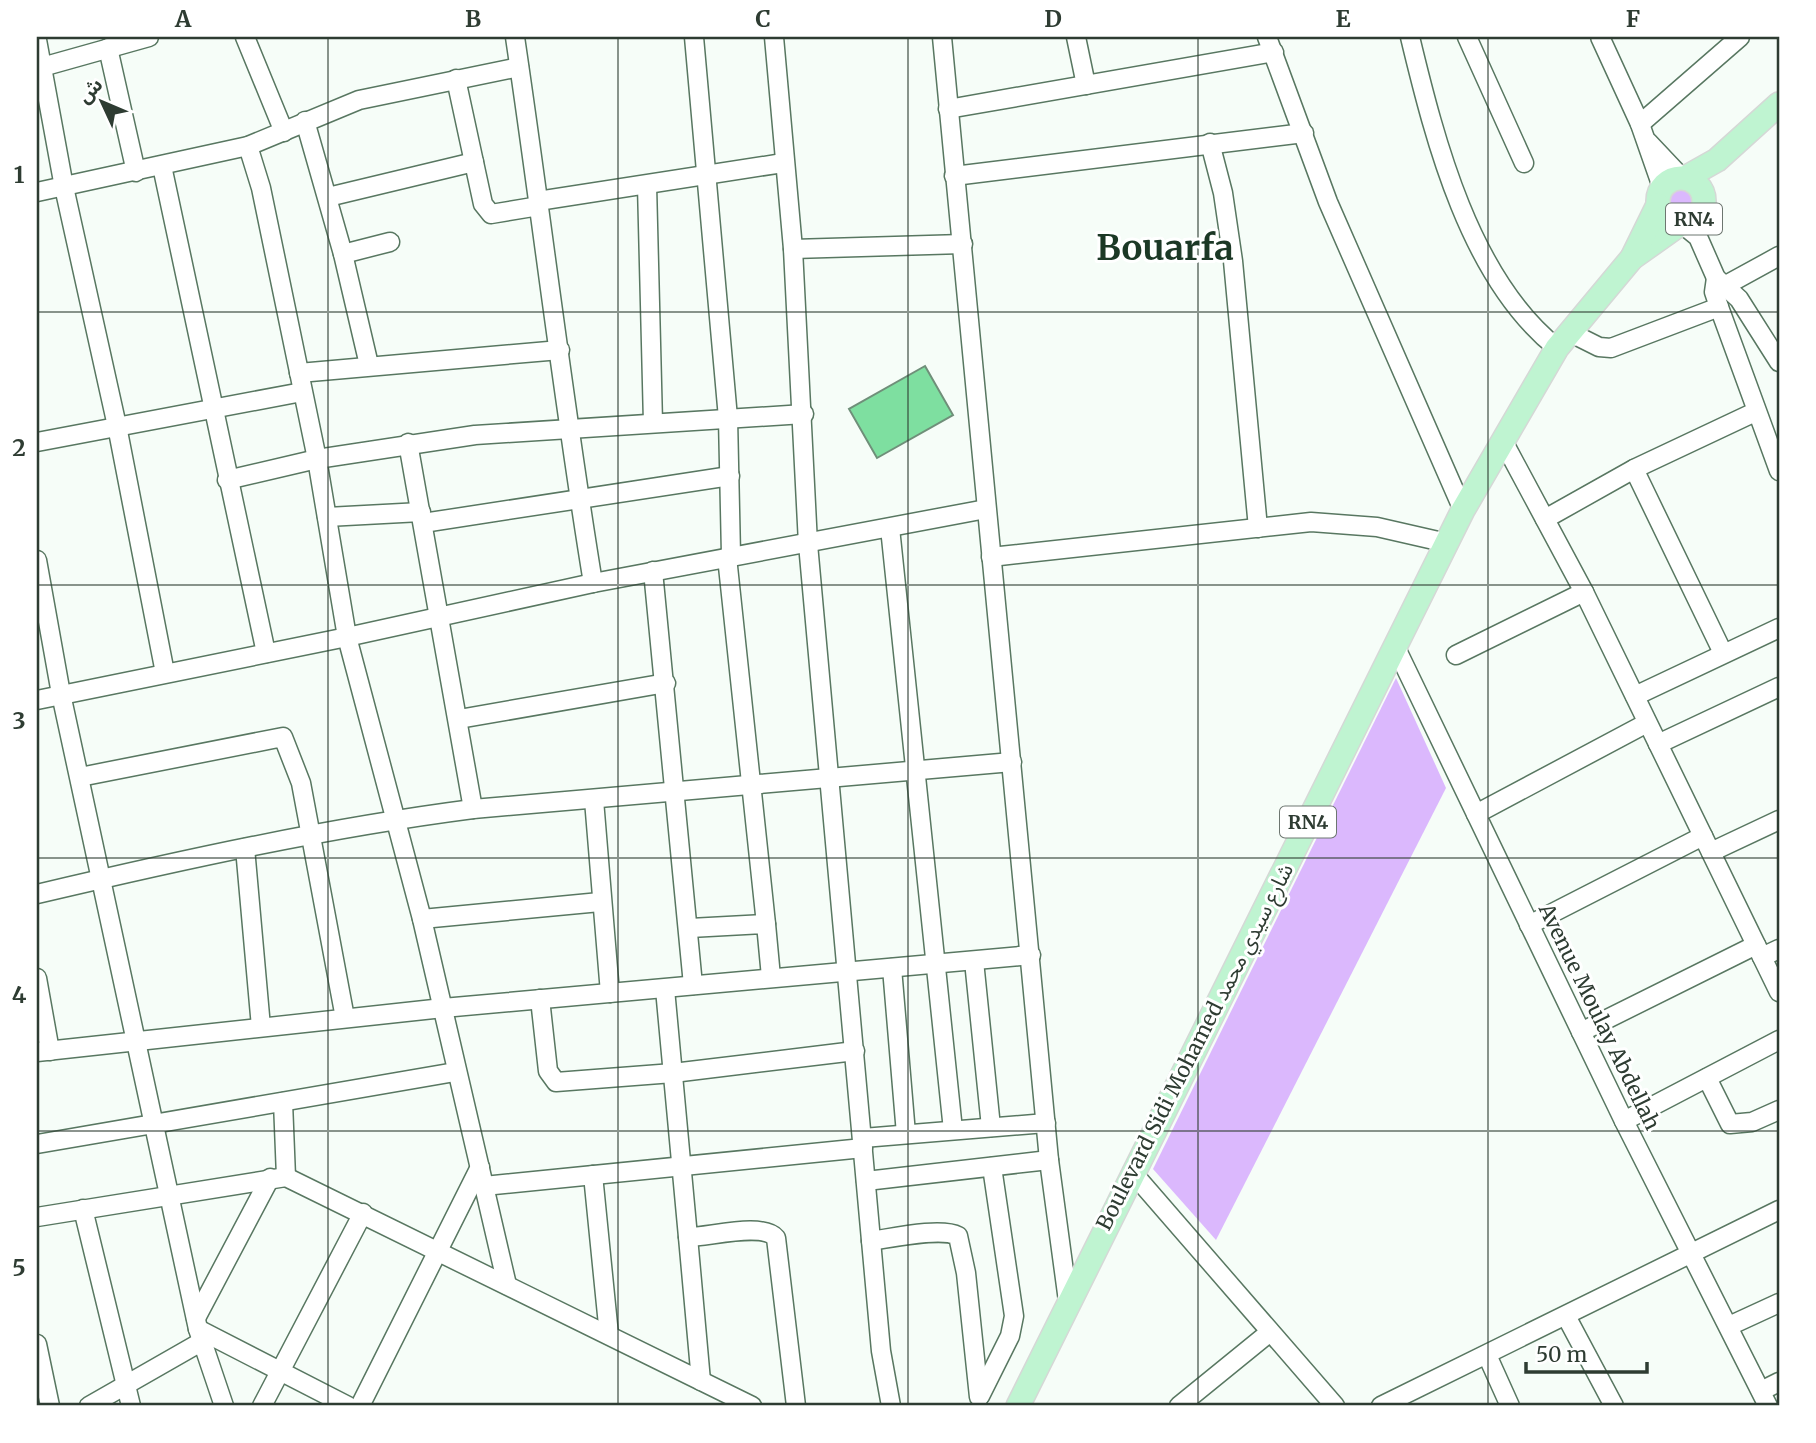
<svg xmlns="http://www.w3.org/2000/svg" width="1816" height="1443" font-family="Merriweather,'Noto Sans Arabic',serif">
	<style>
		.green { fill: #dbb8fd }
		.building { fill: #7edfa0; stroke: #6f8f79; stroke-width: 2 }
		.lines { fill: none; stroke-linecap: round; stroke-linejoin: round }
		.minor-casing { stroke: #587761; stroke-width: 21 }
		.major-casing { stroke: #d5d8d6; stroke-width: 26 }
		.minor { stroke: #fff; stroke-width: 18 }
		.major { stroke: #bff4d1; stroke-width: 23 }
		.grid { fill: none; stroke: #2e3c32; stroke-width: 2; stroke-opacity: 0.55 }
		.labels { text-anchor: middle; stroke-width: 6; stroke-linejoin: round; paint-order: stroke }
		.shield { fill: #fff; stroke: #6d7670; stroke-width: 2 }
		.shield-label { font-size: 19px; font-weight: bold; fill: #2e3c32 }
		.street-label { font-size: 21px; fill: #2e3c32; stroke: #fff }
		.town-label { font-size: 35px; font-weight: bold; fill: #1b3825; stroke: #fff }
		.neatline { fill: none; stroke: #2e3c32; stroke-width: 2.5 }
		.grid-label { font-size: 23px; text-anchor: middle; font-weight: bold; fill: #2e3c32 }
	</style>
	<rect width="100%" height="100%" fill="#f6fdf8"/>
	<g class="green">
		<circle cx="1680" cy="200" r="18"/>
		<polygon points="1396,678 1446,788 1216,1240 1153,1169"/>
	</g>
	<polygon class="building" points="925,366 953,415 877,458 849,409"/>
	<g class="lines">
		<defs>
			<g id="minor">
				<polyline points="245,37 284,132"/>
				<path d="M515,37c27,182 48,364 78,546"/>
				<polyline points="694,37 728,418 731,555"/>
				<polyline points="774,37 793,249 808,544 881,1351 891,1406"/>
				<polyline points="942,37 1049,1160 1068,1301"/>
				<polyline points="1076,37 1086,85"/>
				<polyline points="1267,37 1328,202 1463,510"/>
				<path d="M1410,37c25,104 60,242 147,311"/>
				<polyline points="1467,37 1524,163"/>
				<polyline points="1600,37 1640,124 1662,187"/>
				<polyline points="37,40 64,187 117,426 165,673"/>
				<polyline points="108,48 136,172"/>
				<polyline points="42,67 149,37"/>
				<polyline points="456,79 483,204 491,214 539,206"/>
				<polyline points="948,109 1274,52"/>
				<polyline points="305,121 343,254 369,365"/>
				<polyline points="1640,124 1740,37"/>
				<polyline points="1648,142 1682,178"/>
				<polyline points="1210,143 1223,193 1233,261 1258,528"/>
				<polyline points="248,146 261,188 317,459 347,637 422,919 507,1285"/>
				<polyline points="162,166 266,653"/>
				<polyline points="954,176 1304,133"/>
				<polyline points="647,185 653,423"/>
				<polyline points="37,192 248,146 359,100 519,67"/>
				<polyline points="328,197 474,162"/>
				<polyline points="538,201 783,163"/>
				<polyline points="1682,224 1698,237 1716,278 1739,299 1779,362"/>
				<polyline points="793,249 963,244"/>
				<polyline points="343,254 390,242"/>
				<polyline points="1716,278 1714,292 1719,307 1779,471"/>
				<polyline points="1717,290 1779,256"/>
				<polyline points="1569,332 1599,347 1611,348 1719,307"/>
				<polyline points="299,373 560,350"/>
				<polyline points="1503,441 1584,592 1779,992"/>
				<polyline points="37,442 302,392"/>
				<polyline points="408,443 473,809"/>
				<polyline points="1634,469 1723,653"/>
				<polyline points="227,480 317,459 475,435 804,414"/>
				<polyline points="327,517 421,512"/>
				<polyline points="1545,519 1634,469 1755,412"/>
				<polyline points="423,523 730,476"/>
				<polyline points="890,528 953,1130"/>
				<polyline points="727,557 766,924"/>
				<polyline points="991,557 1311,522 1377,527 1447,543"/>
				<polyline points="37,560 61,694 198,1329 224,1406"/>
				<polyline points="653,571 693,985"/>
				<polyline points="1395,646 1624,1121 1768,1406"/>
				<polyline points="1456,655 1584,592"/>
				<polyline points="1635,696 1779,628"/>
				<polyline points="37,700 347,637 593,583 986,509"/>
				<polyline points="459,719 666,683"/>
				<polyline points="1658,744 1779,687"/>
				<polyline points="80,777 283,737 301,783 345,1018"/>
				<polyline points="594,800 610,993"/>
				<polyline points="1476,814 1647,723"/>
				<polyline points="245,848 261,1027"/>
				<polyline points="1711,852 1779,820"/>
				<path d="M37,894c144,-34 289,-66 436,-85l539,-47"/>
				<polyline points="422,919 600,902"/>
				<polyline points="1529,925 1703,836"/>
				<polyline points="690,928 766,924 771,977"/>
				<polyline points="1762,957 1779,949"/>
				<polyline points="974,961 991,1127"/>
				<polyline points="892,968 906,1134"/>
				<polyline points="37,978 50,1051"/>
				<path d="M665,989l23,248c21,0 75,-15 88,1l20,168"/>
				<polyline points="540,999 548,1071 556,1082 673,1073 855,1051"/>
				<polyline points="1581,1032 1756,945"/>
				<polyline points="37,1052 443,1008 1031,955"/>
				<polyline points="1707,1078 1730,1124 1752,1122 1779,1110"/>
				<polyline points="283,1102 286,1177"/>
				<polyline points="1624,1121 1779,1040"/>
				<polyline points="863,1138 1046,1123"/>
				<polyline points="37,1144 455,1072"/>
				<polyline points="1132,1172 1335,1406"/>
				<polyline points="593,1175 609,1335"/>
				<polyline points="866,1181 1049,1160"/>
				<polyline points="484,1186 863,1148"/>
				<polyline points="83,1209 131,1406"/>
				<polyline points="37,1217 286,1177 752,1406"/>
				<polyline points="688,1237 701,1381"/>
				<path d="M871,1241c21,-3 70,-14 87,-5l8,37 13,124"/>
				<polyline points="1566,1316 1614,1406"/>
				<polyline points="196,1318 270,1178"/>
				<polyline points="1729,1326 1779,1303"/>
				<polyline points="198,1329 348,1406"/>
				<polyline points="37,1344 50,1406"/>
				<polyline points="1487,1355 1510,1406"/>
				<polyline points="1761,1391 1779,1382"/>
				<polyline points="980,1396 1010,1336 1014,1316 992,1167"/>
				<polyline points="89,1406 201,1342"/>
				<polyline points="262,1406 363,1213"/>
				<polyline points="360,1406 480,1167"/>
				<polyline points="1179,1406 1270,1332"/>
				<polyline points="1381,1406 1779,1210"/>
			</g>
			<g id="major">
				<polyline points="1685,178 1717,160 1779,104"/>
				<circle cx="1681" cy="201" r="23"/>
				<polyline points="1632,258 1680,224"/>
				<polyline points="1018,1406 1463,510 1557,348 1632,258 1658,205"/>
			</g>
		</defs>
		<use href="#minor" class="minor-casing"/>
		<use href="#major" class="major-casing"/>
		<use href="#minor" class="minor"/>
		<use href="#major" class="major"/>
	</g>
	<path class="grid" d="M328,37v1369M618,37v1369M908,37v1369M1198,37v1369M1488,37v1369M37,312h1742M37,585h1742M37,858h1742M37,1131h1742"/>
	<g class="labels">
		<g class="shield">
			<rect x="1666" y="203.5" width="56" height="31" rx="5"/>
			<rect x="1280" y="806.5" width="56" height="31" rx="5"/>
		</g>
		<g class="shield-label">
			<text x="1694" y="226">RN4</text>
			<text x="1308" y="829">RN4</text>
		</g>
		<g class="street-label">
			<text transform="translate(1599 1017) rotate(64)" y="7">Avenue Moulay Abdellah</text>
			<text transform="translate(1195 1047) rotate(-63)" y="7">Boulevard Sidi Mohamed شارع سيدي محمد</text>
		</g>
		<g class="town-label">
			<text x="1165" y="260">Bouarfa</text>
		</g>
	</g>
	<rect width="1816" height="1443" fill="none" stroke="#ffffff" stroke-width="77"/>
	<g transform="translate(102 102) rotate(314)" stroke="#ffffff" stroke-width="5" paint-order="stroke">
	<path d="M0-5L12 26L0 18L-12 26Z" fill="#2e3c32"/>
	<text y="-10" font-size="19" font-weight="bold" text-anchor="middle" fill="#2e3c32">ش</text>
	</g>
	<path d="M1526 1362v10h121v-10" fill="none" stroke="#2e3c32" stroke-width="3.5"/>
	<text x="1536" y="1362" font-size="21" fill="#2e3c32" stroke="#ffffff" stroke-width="5" paint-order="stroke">50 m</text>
	<rect x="38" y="38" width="1740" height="1366" class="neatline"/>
	<g class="grid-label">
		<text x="183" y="27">A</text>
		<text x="473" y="27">B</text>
		<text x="763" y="27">C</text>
		<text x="1053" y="27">D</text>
		<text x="1343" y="27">E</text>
		<text x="1633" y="27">F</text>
		<text x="19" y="183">1</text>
		<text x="19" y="456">2</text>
		<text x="19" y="729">3</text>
		<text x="19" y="1003">4</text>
		<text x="19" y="1276">5</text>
	</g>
</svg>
